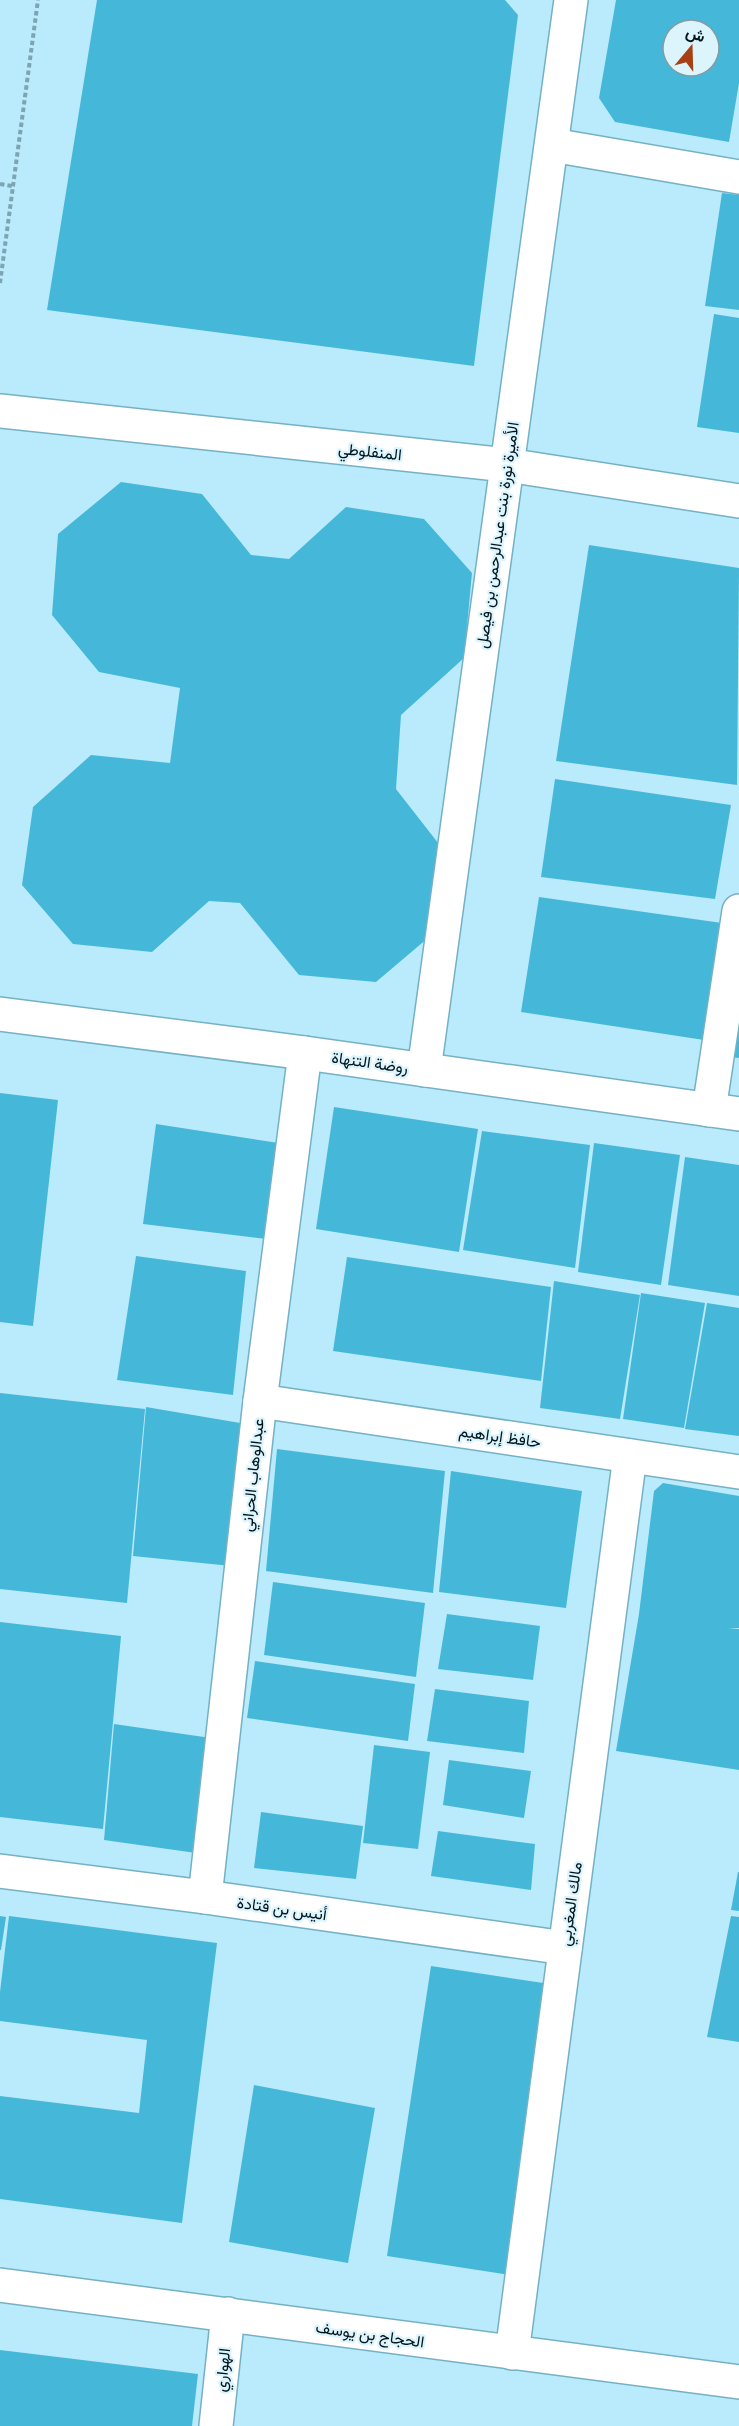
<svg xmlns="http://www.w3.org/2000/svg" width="739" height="2426" font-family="Karla,Vazirmatn,sans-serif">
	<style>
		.building { fill: #45b8da; fill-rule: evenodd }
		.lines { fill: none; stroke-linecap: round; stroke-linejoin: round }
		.street-casing { stroke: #74b1c5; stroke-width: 36 }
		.path { stroke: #7da4b2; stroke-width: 4; stroke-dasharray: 4.5 3; stroke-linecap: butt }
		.street { stroke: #fff; stroke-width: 33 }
		.labels { text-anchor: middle; stroke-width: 4.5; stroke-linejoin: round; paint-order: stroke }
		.street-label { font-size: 16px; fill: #00141c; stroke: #dcf4fc }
	</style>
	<rect width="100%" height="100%" fill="#baebfc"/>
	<g class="building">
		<polygon points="97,0 505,0 518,15 474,366 47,310"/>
		<path d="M616,0h123v83l-10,59 -114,-20 -16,-24zM673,30h36v36h-36z"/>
		<polygon points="722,193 739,195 739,310 705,306"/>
		<polygon points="714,314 739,318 739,433 697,427"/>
		<polygon points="121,482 202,494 251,555 289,559 346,507 424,519 472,573 464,658 401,715 396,789 442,848 435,932 376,982 299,975 240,903 209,901 152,952 73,944 22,885 33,807 91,755 170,763 180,688 99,672 52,615 58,534"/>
		<polygon points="589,545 739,568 737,785 556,761"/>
		<polygon points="555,779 731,805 715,899 541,877"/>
		<polygon points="539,897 722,923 704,1040 521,1012"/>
		<polygon points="739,1019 739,1058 731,1057"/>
		<polygon points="0,1093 58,1100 33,1326 0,1322"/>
		<polygon points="334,1107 478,1129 459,1252 316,1229"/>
		<polygon points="156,1124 285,1144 274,1240 143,1224"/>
		<polygon points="482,1131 590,1145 575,1268 463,1250"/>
		<polygon points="594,1143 680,1155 661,1285 578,1272"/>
		<polygon points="685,1157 739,1165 739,1296 668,1285"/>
		<polygon points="136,1256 246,1271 233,1395 117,1380"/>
		<polygon points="347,1257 551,1287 541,1381 333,1351"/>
		<polygon points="554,1281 640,1295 620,1419 540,1408"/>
		<polygon points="641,1293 705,1303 684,1428 623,1419"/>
		<polygon points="707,1303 739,1308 739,1436 685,1429"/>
		<polygon points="0,1393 145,1409 127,1603 0,1589"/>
		<polygon points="146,1407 252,1425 231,1566 133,1556"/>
		<polygon points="277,1449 445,1471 433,1593 266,1571"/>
		<polygon points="451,1471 582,1491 566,1608 439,1592"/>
		<polygon points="663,1483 739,1496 739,1628 728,1628 739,1629 739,1770 616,1751 639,1614 654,1491"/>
		<polygon points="273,1582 425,1603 416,1677 264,1655"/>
		<polygon points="447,1614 540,1626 533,1680 438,1669"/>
		<polygon points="0,1622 121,1636 103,1829 0,1817"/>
		<polygon points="255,1661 415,1684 408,1741 247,1718"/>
		<polygon points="435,1689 529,1701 524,1753 427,1741"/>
		<polygon points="114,1724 218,1739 203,1854 104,1840"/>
		<polygon points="374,1745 430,1752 418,1849 363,1843"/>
		<polygon points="449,1760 531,1771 524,1818 443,1805"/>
		<polygon points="261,1812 363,1826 356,1879 254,1868"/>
		<polygon points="438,1831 535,1844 531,1890 431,1876"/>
		<polygon points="738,1872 739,1872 739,1911 731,1910"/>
		<polygon points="0,1916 6,1917 1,1950 0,1950"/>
		<polygon points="9,1916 217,1943 182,2223 0,2199 0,2096 139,2113 147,2040 0,2021 0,1992"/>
		<polygon points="731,1916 739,1917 739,2042 707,2037"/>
		<polygon points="431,1966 550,1984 510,2275 387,2256"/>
		<polygon points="254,2085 375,2108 348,2263 229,2242"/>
		<polygon points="0,2350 198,2374 192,2426 0,2426"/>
	</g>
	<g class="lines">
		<defs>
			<g id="street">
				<polyline points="552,145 739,177"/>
				<polyline points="0,411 507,465 739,501"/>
				<polyline points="0,1014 305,1053 739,1114"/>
				<polyline points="424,1070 571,0"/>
				<polyline points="709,1110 739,911"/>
				<polyline points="260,1401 739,1472"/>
				<polyline points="0,1871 205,1897 565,1948"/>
				<polyline points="205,1897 260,1401 305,1053"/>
				<polyline points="0,2285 739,2382"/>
				<polyline points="512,2353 630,1456"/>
				<polyline points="216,2426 228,2314"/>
			</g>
		</defs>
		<use href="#street" class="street-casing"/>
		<g class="path">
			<polyline points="0,184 12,186"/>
			<polyline points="0,283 38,0"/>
		</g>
		<use href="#street" class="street"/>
	</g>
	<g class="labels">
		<g class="street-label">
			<text transform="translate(370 451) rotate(6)" y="6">المنفلوطي</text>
			<text transform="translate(497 535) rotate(-82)" y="6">الأميرة نورة بنت عبدالرحمن بن فيصل</text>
			<text transform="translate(370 1062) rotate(8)" y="6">روضة التنهاة</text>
			<text transform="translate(500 1436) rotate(8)" y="6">حافظ إبراهيم</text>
			<text transform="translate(252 1475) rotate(-84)" y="6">عبدالوهاب الحراني</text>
			<text transform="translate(570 1904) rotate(-82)" y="6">مالك المغربي</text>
			<text transform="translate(282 1908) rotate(8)" y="6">أنيس بن قتادة</text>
			<text transform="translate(370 2334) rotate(8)" y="6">الحجاج بن يوسف</text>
			<text transform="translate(222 2370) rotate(-84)" y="6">الهواري</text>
		</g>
	</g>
	<g transform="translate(691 48) rotate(19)"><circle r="28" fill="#dcf4fc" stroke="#849aa2" stroke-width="1.5"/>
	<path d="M0-4.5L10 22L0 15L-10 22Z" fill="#a74115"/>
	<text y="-9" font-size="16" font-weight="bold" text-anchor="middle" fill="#00141c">ش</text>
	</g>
</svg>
